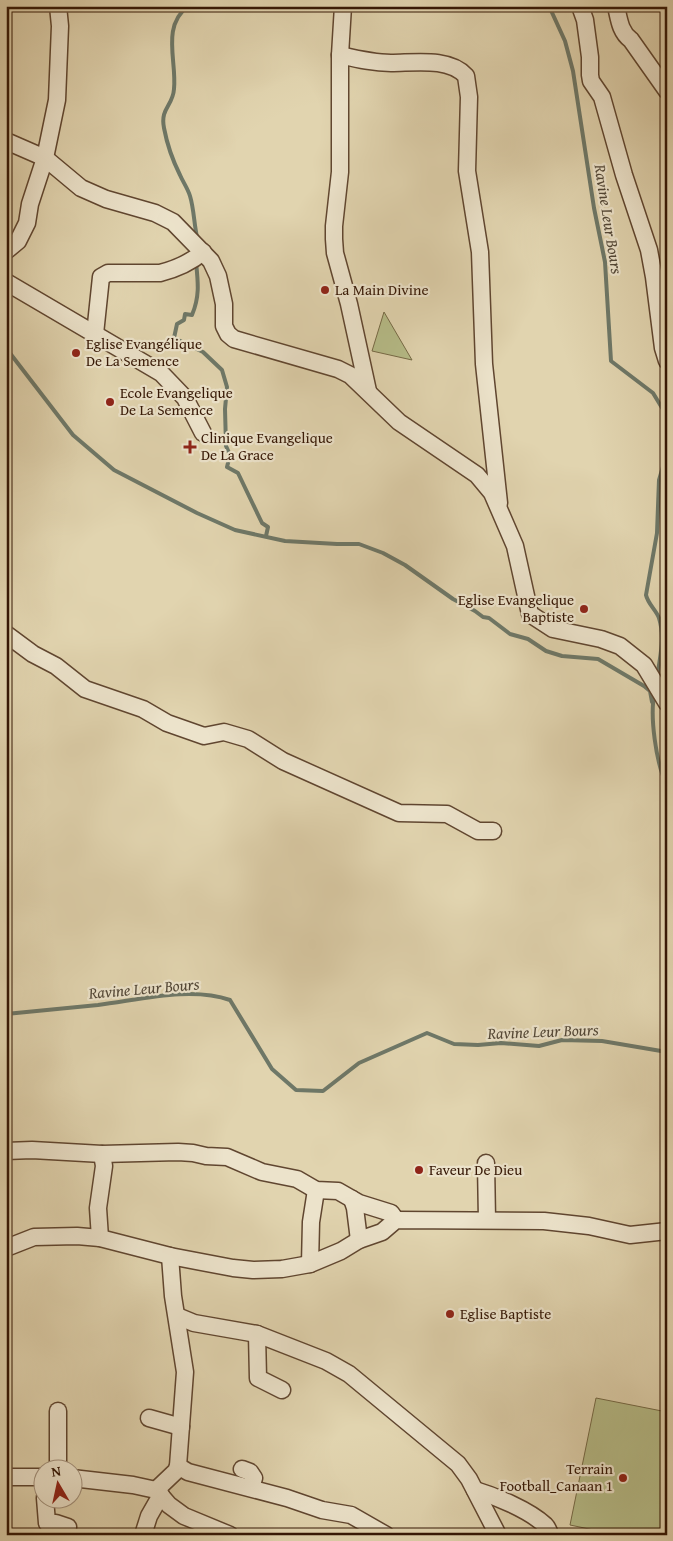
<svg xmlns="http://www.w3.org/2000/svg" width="673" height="1541" font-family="'Gentium Book Plus',serif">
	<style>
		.green { fill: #b6bc88; stroke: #766a46 }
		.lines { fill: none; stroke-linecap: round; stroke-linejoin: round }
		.stream { stroke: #6e7868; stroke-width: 4 }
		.minor-casing { stroke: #604630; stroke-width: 19 }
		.minor { stroke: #ece3cb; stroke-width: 16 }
		.poi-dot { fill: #8f2418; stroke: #ece3cb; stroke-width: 2 }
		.labels { text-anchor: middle; stroke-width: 4.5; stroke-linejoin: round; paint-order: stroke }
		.poi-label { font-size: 15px; fill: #351705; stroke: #ece3cb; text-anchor: start }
		.water-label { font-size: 16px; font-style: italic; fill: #524737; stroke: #ece3cb }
	</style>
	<rect width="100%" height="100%" fill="#e1d4af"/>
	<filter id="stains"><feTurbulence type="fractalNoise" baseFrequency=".004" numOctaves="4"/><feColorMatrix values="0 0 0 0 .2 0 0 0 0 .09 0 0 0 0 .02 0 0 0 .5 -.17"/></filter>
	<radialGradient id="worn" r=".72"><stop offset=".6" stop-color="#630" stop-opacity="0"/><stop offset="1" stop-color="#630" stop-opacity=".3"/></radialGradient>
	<g class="green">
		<polygon points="384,312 412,360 372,351"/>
		<polygon points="596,1398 667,1412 667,1535 618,1535 570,1525"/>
	</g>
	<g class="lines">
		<g class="stream">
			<path d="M188,6c-27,21 -11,55 -14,83 -1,17 -14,19 -10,39 3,16 9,33 16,47 3,7 8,14 10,21 4,13 4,28 7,41"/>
			<polyline points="549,6 565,41 573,71 594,208 605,262 611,361 653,393 667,416"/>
			<path d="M196,262c2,20 4,34 -4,53l-7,-1 -1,6 -7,4 -3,14 29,14 19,18 5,17 -2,22 1,37 4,9 -3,12 11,6 24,50 6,4 -2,9"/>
			<polyline points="6,348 73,435 114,470 197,513 235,530 285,541 337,544 359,544 383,553 405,565 453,599 475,611 483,617 489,618 510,634 528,639 546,651 562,656 598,659 644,686 650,691 652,702"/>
			<path d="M657,677c3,-18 8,-41 2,-59 -3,-8 -11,-14 -13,-23l11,-62 2,-53 8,-27"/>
			<path d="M655,691c-6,23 1,73 12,94"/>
			<path d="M6,1014c31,-3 61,-6 92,-9 41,-5 92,-19 132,-5l42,69 24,21 27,1 36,-28 68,-30 27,11 24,1 23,-2 38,3 23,-6 40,1 65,11"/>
		</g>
		<defs>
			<g id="minor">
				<polyline points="343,6 340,55 340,172 334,226 334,239 335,253 349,304 368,391"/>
				<polyline points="580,6 585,20 590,57 590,75 591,81 602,97 624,175 649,250 654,277 663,348 667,361"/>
				<path d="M616,6c3,13 4,26 15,34l36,51"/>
				<path d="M340,55c17,4 33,8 51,8 23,0 58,-6 75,13l3,21 -2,74 13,81 4,112 15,139"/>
				<polyline points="6,141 45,158 81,188 106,199 155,213 173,222 211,261 218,276 224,304 224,326 228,334 234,339 338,369 350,375 399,422 477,475 492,493 515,546 530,614 553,629 601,639 620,646 644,665 667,703"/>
				<polyline points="6,251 18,241 27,223 30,204 45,158 57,100 60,26 58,6"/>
				<polyline points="6,282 161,373 185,398 203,433"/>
				<path d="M95,334l6,-57 7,-4h52c16,-4 30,-10 43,-21"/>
				<polyline points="6,634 33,654 56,666 85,689 143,709 167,723 204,736 224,732 248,739 283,761 399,813 447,814 478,831 493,831"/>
				<polyline points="6,1151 32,1150 102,1154 178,1152 193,1153 206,1156 227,1157 262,1172 297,1179 316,1190 338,1191 359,1203 391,1213 396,1220"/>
				<polyline points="486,1163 487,1220"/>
				<polyline points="352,1199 355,1208 359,1240"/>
				<polyline points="100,1238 98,1208 104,1166 102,1154"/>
				<polyline points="6,1248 34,1237 77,1236 100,1238 170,1256 233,1268 253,1270 282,1269 310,1264 341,1251 359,1240 382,1232 396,1220 544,1221 589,1226 630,1235 667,1231"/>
				<polyline points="310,1264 311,1222 316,1190"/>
				<polyline points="177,1316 194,1323 257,1334 326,1361 349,1374 458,1464 469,1479 498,1535"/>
				<polyline points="257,1334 258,1378 282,1390"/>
				<polyline points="58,1411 58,1468"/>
				<polyline points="149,1418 181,1427"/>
				<polyline points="178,1466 188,1472 287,1498 322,1510 351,1515 386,1535"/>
				<polyline points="242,1469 250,1472 254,1478 251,1488"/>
				<polyline points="6,1477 42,1477"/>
				<polyline points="72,1478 133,1485 156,1490 169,1505 184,1516 230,1535"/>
				<polyline points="156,1490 176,1471 178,1466 185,1372 173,1296 170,1256"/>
				<path d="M475,1490c20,6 54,20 70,35 2,2 4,6 5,10"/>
				<polyline points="45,1498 47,1523 56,1523 68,1527"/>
				<polyline points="143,1535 149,1516 161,1495"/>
			</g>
		</defs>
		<use href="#minor" class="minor-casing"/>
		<use href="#minor" class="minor"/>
	</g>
	<g class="poi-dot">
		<circle cx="325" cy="290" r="5"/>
		<circle cx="76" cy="353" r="5"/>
		<circle cx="110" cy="402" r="5"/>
		<path d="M187.5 439.5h5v5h5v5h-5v5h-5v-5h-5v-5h5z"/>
		<circle cx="584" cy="609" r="5"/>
		<circle cx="419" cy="1170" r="5"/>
		<circle cx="450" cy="1314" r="5"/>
		<circle cx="623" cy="1478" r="5"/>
	</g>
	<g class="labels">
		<g class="poi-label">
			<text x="335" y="295">La Main Divine</text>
			<text x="86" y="349">Eglise Evangélique<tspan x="86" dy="17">De La Semence</tspan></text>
			<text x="120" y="398">Ecole Evangelique<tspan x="120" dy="17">De La Semence</tspan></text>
			<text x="201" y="443">Clinique Evangelique<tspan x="201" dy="17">De La Grace</tspan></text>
			<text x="574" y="605" text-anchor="end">Eglise Evangelique<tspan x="574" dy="17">Baptiste</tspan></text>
			<text x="429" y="1175">Faveur De Dieu</text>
			<text x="460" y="1319">Eglise Baptiste</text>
			<text x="613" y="1474" text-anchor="end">Terrain<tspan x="613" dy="17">Football_Canaan 1</tspan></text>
		</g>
		<g class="water-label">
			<text transform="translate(609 219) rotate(81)" y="6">Ravine Leur Bours</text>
			<text transform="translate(144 988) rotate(-5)" y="6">Ravine Leur Bours</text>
			<text transform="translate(543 1031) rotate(-2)" y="6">Ravine Leur Bours</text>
		</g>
	</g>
	<rect width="673" height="1541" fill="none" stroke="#e1d4af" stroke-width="25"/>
	<rect x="8" y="8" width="658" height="1526" fill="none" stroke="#351705" stroke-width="2.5"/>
	<rect x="12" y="12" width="648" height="1516" fill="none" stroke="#351705"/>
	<g transform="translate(58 1484) rotate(351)"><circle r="24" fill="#ece3cb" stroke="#a3917c"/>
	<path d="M0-4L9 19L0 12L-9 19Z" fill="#8f2418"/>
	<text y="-8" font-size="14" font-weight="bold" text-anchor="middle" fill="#351705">N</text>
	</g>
	<rect width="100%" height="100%" filter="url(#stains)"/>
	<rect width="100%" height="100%" fill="url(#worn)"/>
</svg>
